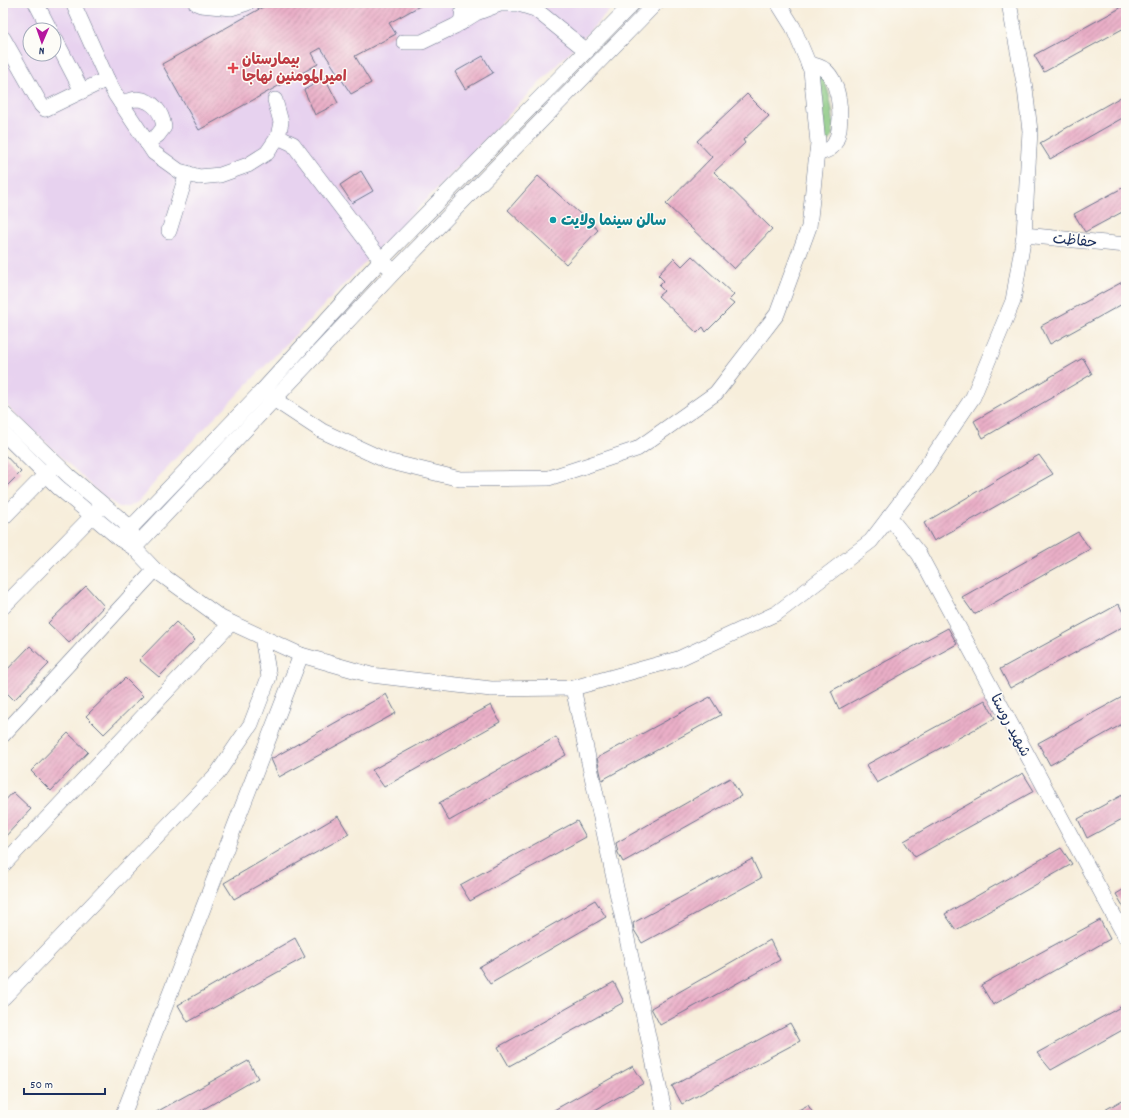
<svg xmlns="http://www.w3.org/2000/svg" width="1129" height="1118" font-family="Dekko,'Playpen Sans Arabic',sans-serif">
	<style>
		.built { fill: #e7d2ef; fill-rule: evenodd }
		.grass { fill: #86c67e; stroke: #507a6e }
		.building { fill: url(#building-hatch) }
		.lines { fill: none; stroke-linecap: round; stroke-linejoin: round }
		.minor-casing { stroke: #68728a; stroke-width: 16 }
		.minor { stroke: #fff; stroke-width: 15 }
		.health-dot { fill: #e0444e; stroke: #fdfcf7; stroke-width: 1.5 }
		.culture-dot { fill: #0f9aa8; stroke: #fdfcf7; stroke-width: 1.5 }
		.labels { text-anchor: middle; stroke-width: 3; stroke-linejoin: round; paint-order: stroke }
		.health-label { font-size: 15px; font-weight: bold; fill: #be3a42; stroke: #fdfcf7; text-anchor: start }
		.culture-label { font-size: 15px; font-weight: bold; fill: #0d838f; stroke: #fdfcf7; text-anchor: start }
		.street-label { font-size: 15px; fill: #1b2f5e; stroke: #fdfcf7 }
	</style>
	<defs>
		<pattern id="building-hatch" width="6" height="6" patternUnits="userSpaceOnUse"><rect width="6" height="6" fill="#eaafc7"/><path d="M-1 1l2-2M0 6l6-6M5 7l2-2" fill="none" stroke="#bd8fa5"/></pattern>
	</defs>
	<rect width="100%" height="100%" fill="#fdfcf7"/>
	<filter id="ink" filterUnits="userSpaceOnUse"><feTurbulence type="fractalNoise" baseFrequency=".025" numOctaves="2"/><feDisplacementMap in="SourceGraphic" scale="8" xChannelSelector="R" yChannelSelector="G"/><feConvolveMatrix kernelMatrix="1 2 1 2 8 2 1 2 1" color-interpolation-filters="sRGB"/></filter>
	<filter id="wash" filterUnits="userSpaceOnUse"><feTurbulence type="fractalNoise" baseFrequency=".012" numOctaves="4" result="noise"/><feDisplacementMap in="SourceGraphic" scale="16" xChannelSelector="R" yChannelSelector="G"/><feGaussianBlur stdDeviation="0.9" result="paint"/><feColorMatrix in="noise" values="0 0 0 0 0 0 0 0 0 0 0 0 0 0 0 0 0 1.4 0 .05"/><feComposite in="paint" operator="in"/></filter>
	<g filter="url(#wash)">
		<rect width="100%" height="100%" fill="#f7eedb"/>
		<path class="built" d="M3,3h614l-446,460 -32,38 -10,6h-10l-14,-9 -102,-96zM30,30h24v24h-24z"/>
		<path class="grass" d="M814,70c3,3 7,6 9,9 7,10 14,49 8,60 -1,2 -5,4 -7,6z"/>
		<g id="blocks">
			<g class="building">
				<polygon points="270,3 425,3 389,23 396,34 355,56 371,83 351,94 321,48 312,53 318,64 199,130 162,64"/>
				<polygon points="1126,5 1126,27 1044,72 1034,55"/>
				<polygon points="483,56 493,73 465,89 455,72"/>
				<polygon points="325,78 338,103 315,115 304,90"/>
				<polygon points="747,94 769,116 743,140 745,143 714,172 772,229 734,269 666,204 712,157 697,141"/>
				<polygon points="1126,94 1126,116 1050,159 1040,143"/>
				<polygon points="361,171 373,191 352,203 340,185"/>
				<polygon points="538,176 598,230 566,264 508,210"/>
				<polygon points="1126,186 1126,210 1085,232 1074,214"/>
				<polygon points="692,256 734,295 729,300 734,304 706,332 703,327 697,333 658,296 664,291 659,286 664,281 658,275 674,258 682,266"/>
				<polygon points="1126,280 1126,302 1050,344 1041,326"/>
				<polygon points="1083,358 1092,374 983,438 974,421"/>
				<polygon points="3,453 21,472 3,490"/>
				<polygon points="1039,455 1053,474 934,541 924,523"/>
				<polygon points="1078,532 1090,549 974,614 962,597"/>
				<polygon points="86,586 104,606 69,643 48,623"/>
				<polygon points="1119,604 1126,620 1126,625 1010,688 1000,669"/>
				<polygon points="176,622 195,640 159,677 139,660"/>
				<polygon points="948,628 957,644 839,709 831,691"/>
				<polygon points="30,646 49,664 14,700 3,689 3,674"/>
				<polygon points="125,678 143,696 104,734 86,716"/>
				<polygon points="386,694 396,713 279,777 271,759"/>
				<polygon points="1126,695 1126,722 1050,765 1038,743"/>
				<polygon points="710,697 721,715 602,780 597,758"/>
				<polygon points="985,700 995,718 877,783 866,765"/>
				<polygon points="491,705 500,722 384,787 372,770"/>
				<polygon points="68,733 88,752 51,791 31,771"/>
				<polygon points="556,737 566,755 449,821 439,803"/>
				<polygon points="1023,773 1034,791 915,857 904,841"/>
				<polygon points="730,778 741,796 623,862 618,853 616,843"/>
				<polygon points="13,792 31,809 3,839 3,803"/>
				<polygon points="1126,793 1126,817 1087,838 1078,819"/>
				<polygon points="338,816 349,834 234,899 224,883"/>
				<polygon points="577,821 586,837 470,901 460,885"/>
				<polygon points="1061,848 1072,864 956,930 945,914"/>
				<polygon points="752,859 761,878 642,943 634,930 633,923"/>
				<polygon points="1126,888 1126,911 1116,894"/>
				<polygon points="595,900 606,917 490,984 479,967"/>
				<polygon points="1100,920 1110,939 993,1005 981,985"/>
				<polygon points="295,938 305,957 188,1022 178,1005"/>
				<polygon points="770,940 780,960 660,1025 651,1008"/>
				<polygon points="614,982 624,1002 509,1066 498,1047"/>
				<polygon points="1126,1004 1126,1028 1051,1070 1037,1053"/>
				<polygon points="790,1023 800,1041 682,1104 672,1086"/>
				<polygon points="248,1061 258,1078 193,1115 151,1115"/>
				<polygon points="633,1066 644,1083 586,1115 545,1115"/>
				<polygon points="1126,1098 1126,1115 1096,1115"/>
				<polygon points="808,1105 814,1115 789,1115"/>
			</g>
		</g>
	</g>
	<g filter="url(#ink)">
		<use href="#blocks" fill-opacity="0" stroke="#68728a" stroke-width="1"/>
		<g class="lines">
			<defs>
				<g id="minor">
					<polyline points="36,3 50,30"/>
					<polyline points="73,3 107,79 115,94 154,153 179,171 199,177 220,175 248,165 267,153 278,137 281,122 275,100"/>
					<polyline points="196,3 201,5 231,8 247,3"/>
					<polyline points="461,23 464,3"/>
					<polyline points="54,37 82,91"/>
					<polyline points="3,38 41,105 45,109 107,79"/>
					<polyline points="404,42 422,42 455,26 476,13 500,4 519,4 535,9 587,51"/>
					<path d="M808,64c6,1 12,2 17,6 16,13 20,59 8,76 -4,5 -11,6 -16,8"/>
					<path d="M121,103c5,-1 11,-4 16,-4 16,1 25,13 27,28l-6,8 -11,8"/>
					<polyline points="278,137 293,144 381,260 388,266"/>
					<polyline points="169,231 187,173"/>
					<polyline points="1024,235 1126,245"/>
					<polyline points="263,390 275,400 322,431 387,461 460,479 549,478 637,449 716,393 777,314 809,227 818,143 811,70 793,27 778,3"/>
					<polyline points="3,413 69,476 131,528 132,537"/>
					<polyline points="3,433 58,487 120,539 134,548 155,570 221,618 301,655 371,675 491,689 573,688 678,659 777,613 871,541 915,483 973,397 1013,301 1024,235 1030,131 1025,88 1009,3"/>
					<polyline points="889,517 919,554 1126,938"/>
					<polyline points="3,518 51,469"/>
					<polyline points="120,539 263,390 381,260 633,3"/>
					<polyline points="134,548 394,272 656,3"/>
					<polyline points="3,607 99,509"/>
					<polyline points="573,688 665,1115"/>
					<polyline points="3,735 155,570"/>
					<polyline points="3,865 231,623"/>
					<polyline points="3,998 217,774 251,724 269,677 262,637"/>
					<polyline points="123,1115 301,655"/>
				</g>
			</defs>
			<use href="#minor" class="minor-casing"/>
			<use href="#minor" class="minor"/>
		</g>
	</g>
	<path class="health-dot" d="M231 62h4v4h4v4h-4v4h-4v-4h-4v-4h4z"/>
	<circle class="culture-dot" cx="553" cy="220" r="4"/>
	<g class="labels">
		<g class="health-label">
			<text x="242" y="64">بیمارستان<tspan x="242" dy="17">امیرالمومنین نهاجا</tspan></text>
		</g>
		<g class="culture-label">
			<text x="561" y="225">سالن سینما ولایت</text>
		</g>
		<g class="street-label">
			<text transform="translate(1075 240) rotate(6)" y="5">حفاظت</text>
			<text transform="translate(1011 725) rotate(62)" y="5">شهید روستا</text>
		</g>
	</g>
	<rect width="1129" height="1118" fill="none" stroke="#fdfcf7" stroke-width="16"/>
	<g transform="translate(42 42) rotate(182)"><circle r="19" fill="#fdfcf7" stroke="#a3aaba"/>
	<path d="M0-3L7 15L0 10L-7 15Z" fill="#b5179e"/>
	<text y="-6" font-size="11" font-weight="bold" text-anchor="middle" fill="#1b2f5e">N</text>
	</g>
	<path d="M24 1088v6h81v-6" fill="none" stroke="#1b2f5e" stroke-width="2"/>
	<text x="30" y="1088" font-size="12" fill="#1b2f5e" stroke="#fdfcf7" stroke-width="3" paint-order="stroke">50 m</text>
</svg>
